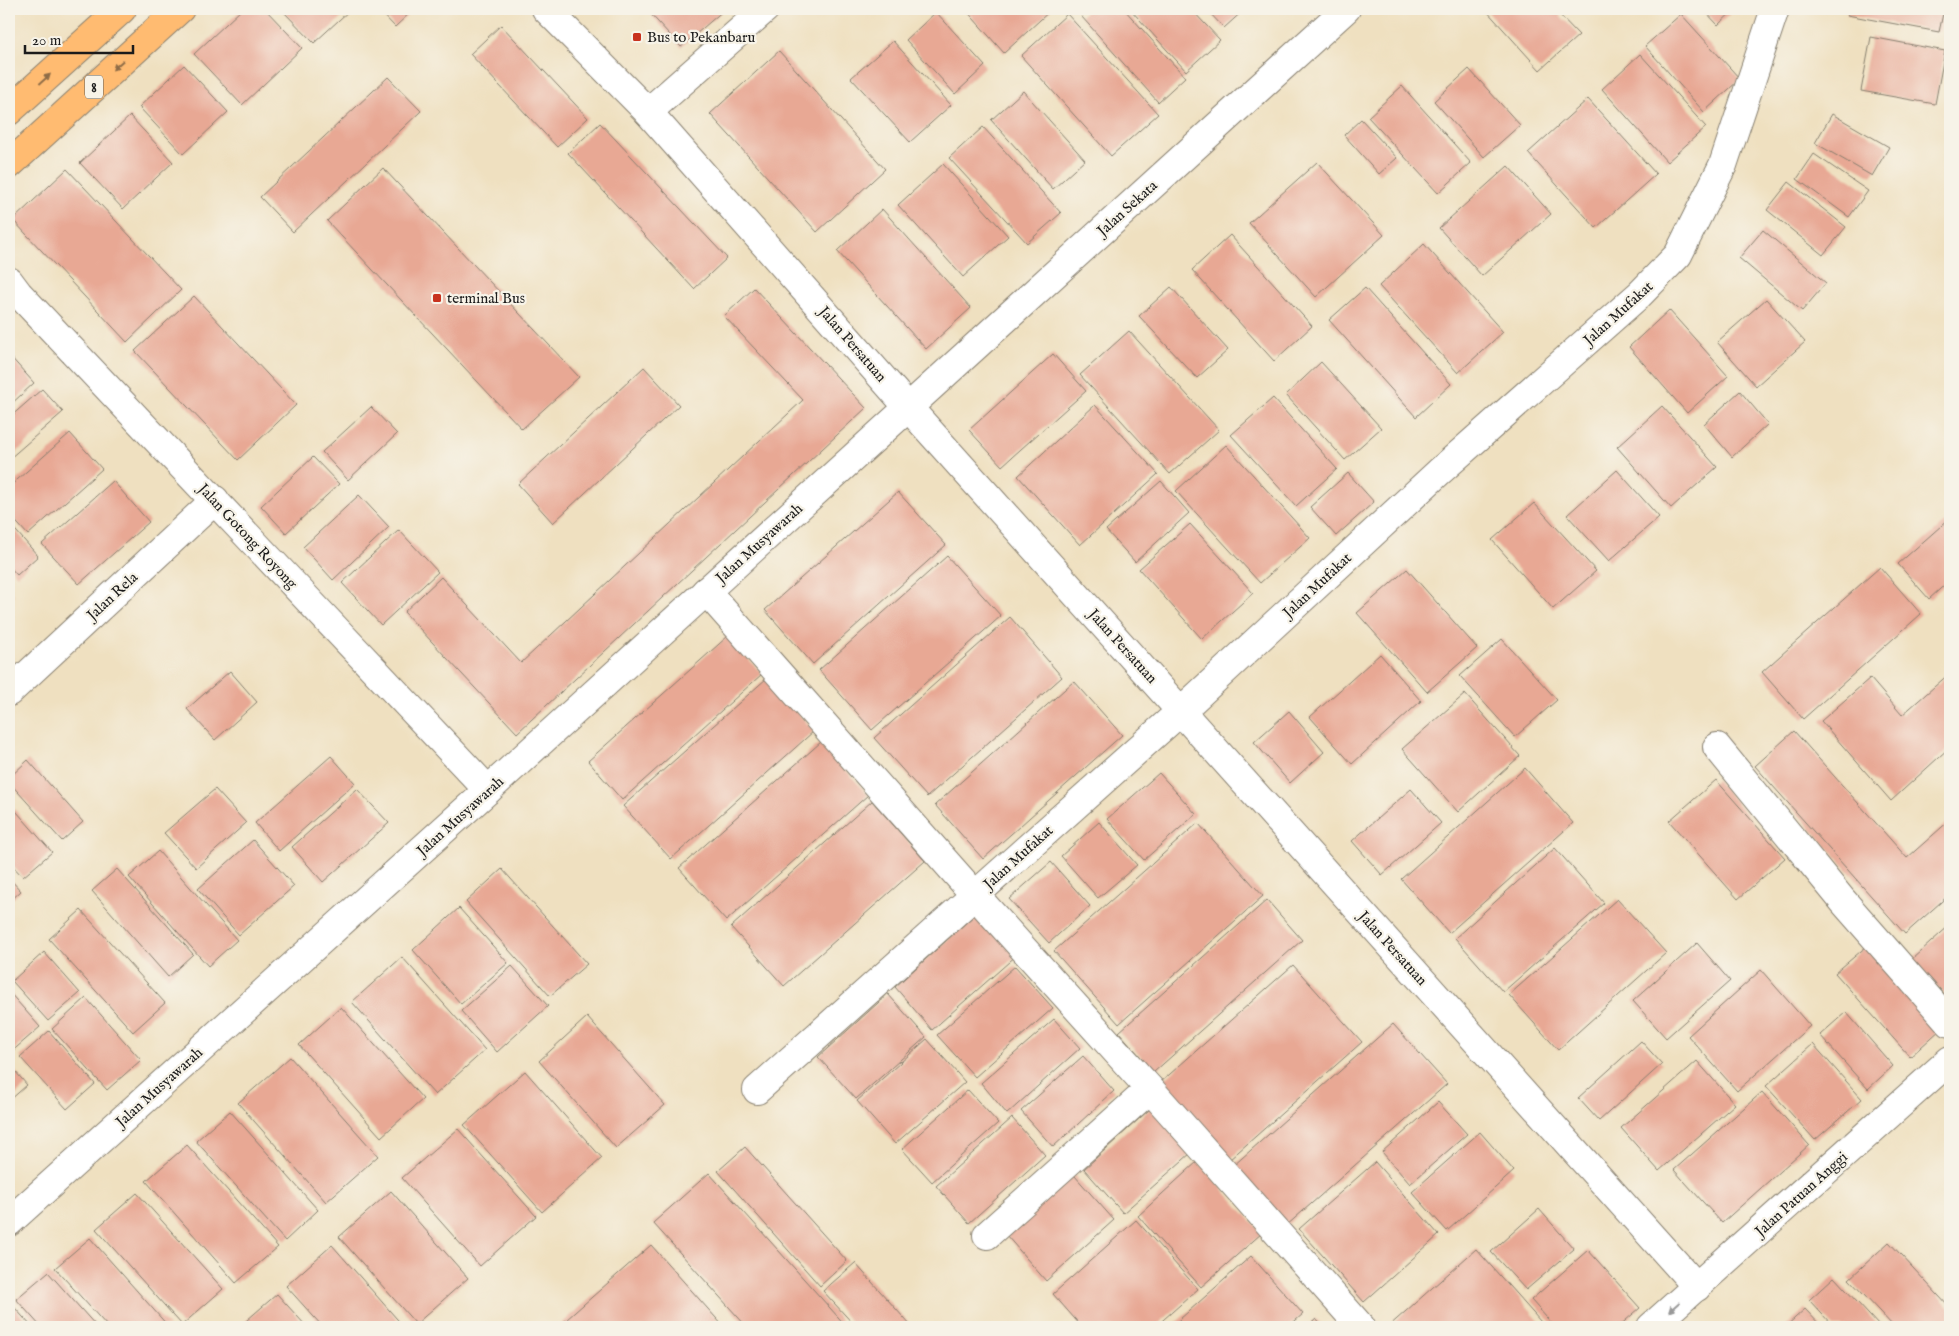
<svg xmlns="http://www.w3.org/2000/svg" width="1959" height="1336" font-family="'IM FELL English',serif">
	<style>
		.building { fill: #e8a894 }
		.lines { fill: none; stroke-linecap: round; stroke-linejoin: round }
		.minor-casing { stroke: #867e6e; stroke-width: 30 }
		.highway-casing { stroke: #867e6e; stroke-width: 30 }
		.minor { stroke: #fff; stroke-width: 28 }
		.highway { stroke: #ffbb71; stroke-width: 28 }
		.oneway { fill: #8e6c46 }
		.oneway2 { fill: #999 }
		.poi-dot { fill: #c8321e; stroke: #f7f3e8; stroke-width: 2 }
		.labels { text-anchor: middle; stroke-width: 4.5; stroke-linejoin: round; paint-order: stroke }
		.shield { fill: #f7f3e8; stroke: #5e5c59; stroke-width: 1 }
		.shield-label { font-size: 14px; font-weight: bold; fill: #1c1c1c }
		.poi-label { font-size: 15px; fill: #1c1c1c; stroke: #f7f3e8; text-anchor: start }
		.street-label { font-size: 15px; fill: #1c1c1c; stroke: #f7f3e8 }
	</style>
	<rect width="100%" height="100%" fill="#f7f3e8"/>
	<filter id="ink" filterUnits="userSpaceOnUse"><feTurbulence type="fractalNoise" baseFrequency=".02" numOctaves="2"/><feDisplacementMap in="SourceGraphic" scale="10" xChannelSelector="R" yChannelSelector="G"/><feConvolveMatrix kernelMatrix="1 2 1 2 8 2 1 2 1" color-interpolation-filters="sRGB"/></filter>
	<filter id="wash" filterUnits="userSpaceOnUse"><feTurbulence type="fractalNoise" baseFrequency=".0096" numOctaves="4" result="noise"/><feDisplacementMap in="SourceGraphic" scale="20" xChannelSelector="R" yChannelSelector="G"/><feGaussianBlur stdDeviation="1.12" result="paint"/><feColorMatrix in="noise" values="0 0 0 0 0 0 0 0 0 0 0 0 0 0 0 0 0 1.4 0 .05"/><feComposite in="paint" operator="in"/></filter>
	<g filter="url(#wash)">
		<rect width="100%" height="100%" fill="#efe0c0"/>
		<g id="blocks">
			<g class="building">
				<polygon points="242,9 265,9 302,48 242,105 194,54"/>
				<polygon points="281,9 351,9 314,43"/>
				<polygon points="378,9 414,9 395,27"/>
				<polygon points="646,9 725,9 681,47"/>
				<polygon points="965,9 1052,9 1004,53"/>
				<polygon points="1089,9 1124,9 1185,77 1158,102 1081,16"/>
				<polygon points="1130,9 1191,9 1220,40 1186,71"/>
				<polygon points="1206,9 1245,9 1224,28"/>
				<polygon points="1485,9 1554,9 1579,35 1540,70"/>
				<polygon points="1703,9 1735,9 1718,25"/>
				<polygon points="1848,9 1944,9 1939,32 1847,15"/>
				<polygon points="936,12 985,66 955,94 906,40"/>
				<polygon points="1067,14 1158,114 1111,156 1021,56"/>
				<polygon points="1681,14 1740,79 1704,112 1645,46"/>
				<polygon points="501,25 588,118 557,147 470,54"/>
				<polygon points="1871,37 1945,51 1935,104 1861,91"/>
				<polygon points="893,41 951,105 910,142 851,78"/>
				<polygon points="779,51 885,169 817,232 710,114"/>
				<polygon points="1640,54 1706,127 1667,162 1602,89"/>
				<polygon points="184,65 228,112 183,154 139,107"/>
				<polygon points="1469,69 1520,125 1484,157 1434,101"/>
				<polygon points="388,77 421,111 293,232 260,197"/>
				<polygon points="1402,86 1471,163 1438,193 1368,117"/>
				<polygon points="1023,91 1085,160 1053,189 991,120"/>
				<polygon points="1588,99 1656,174 1596,228 1528,153"/>
				<polygon points="1832,114 1889,147 1872,176 1815,143"/>
				<polygon points="130,116 173,162 123,209 80,163"/>
				<polygon points="1361,119 1397,158 1379,174 1344,135"/>
				<polygon points="600,123 727,258 694,289 568,153"/>
				<polygon points="983,127 1061,213 1027,243 949,158"/>
				<polygon points="1814,154 1868,191 1849,217 1797,179"/>
				<polygon points="1317,162 1384,235 1316,297 1249,223"/>
				<polygon points="943,164 1008,236 963,277 898,205"/>
				<polygon points="1508,166 1551,214 1482,276 1439,228"/>
				<polygon points="383,168 579,377 522,429 327,221"/>
				<polygon points="67,169 181,290 127,342 13,220"/>
				<polygon points="1789,182 1846,227 1823,255 1767,210"/>
				<polygon points="882,209 971,308 926,349 837,251"/>
				<polygon points="1763,230 1826,283 1802,311 1739,258"/>
				<polygon points="1230,235 1312,326 1274,361 1192,270"/>
				<polygon points="1424,244 1503,332 1458,373 1379,286"/>
				<polygon points="1171,287 1228,350 1197,378 1139,316"/>
				<polygon points="754,288 866,408 517,733 404,612 441,577 521,663 803,400 724,316"/>
				<polygon points="1365,288 1451,384 1416,417 1329,320"/>
				<polygon points="194,296 296,405 238,460 135,351"/>
				<polygon points="1766,299 1805,342 1756,386 1717,342"/>
				<polygon points="1669,310 1728,376 1687,413 1629,347"/>
				<polygon points="1129,331 1219,430 1170,474 1080,375"/>
				<polygon points="1053,354 1086,391 1002,466 969,430"/>
				<polygon points="9,355 34,383 9,406"/>
				<polygon points="1321,362 1381,428 1345,460 1286,395"/>
				<polygon points="644,367 679,405 553,523 518,484"/>
				<polygon points="42,389 63,412 9,459 9,418"/>
				<polygon points="1740,391 1768,424 1732,457 1704,424"/>
				<polygon points="1273,398 1337,469 1296,506 1231,435"/>
				<polygon points="1095,405 1158,474 1080,545 1018,476"/>
				<polygon points="1662,406 1717,467 1671,508 1617,447"/>
				<polygon points="371,407 397,434 348,480 322,452"/>
				<polygon points="70,433 102,469 28,535 9,514 9,487"/>
				<polygon points="1226,445 1310,538 1260,583 1176,491"/>
				<polygon points="313,457 339,484 286,533 261,506"/>
				<polygon points="1617,470 1659,517 1609,561 1567,515"/>
				<polygon points="1348,473 1374,502 1336,536 1310,507"/>
				<polygon points="113,481 149,522 79,584 42,544"/>
				<polygon points="1161,481 1189,513 1135,562 1106,530"/>
				<polygon points="898,492 946,545 813,664 765,610"/>
				<polygon points="359,495 389,527 333,580 303,547"/>
				<polygon points="1534,503 1596,571 1553,609 1492,540"/>
				<polygon points="1950,518 1950,580 1929,599 1898,564"/>
				<polygon points="9,523 38,556 17,575 9,566"/>
				<polygon points="1190,524 1253,593 1202,639 1139,569"/>
				<polygon points="399,530 438,572 381,625 342,583"/>
				<polygon points="947,556 1001,616 872,730 819,670"/>
				<polygon points="1880,567 1921,614 1803,719 1762,672"/>
				<polygon points="1407,569 1477,648 1427,692 1357,613"/>
				<polygon points="9,589 14,595 9,599"/>
				<polygon points="1010,617 1062,677 927,797 874,738"/>
				<polygon points="728,636 762,674 622,800 588,761"/>
				<polygon points="1502,639 1557,700 1515,737 1460,676"/>
				<polygon points="1380,654 1421,701 1352,764 1310,717"/>
				<polygon points="230,671 257,702 215,740 187,709"/>
				<polygon points="1950,673 1950,747 1891,801 1821,721 1870,678 1902,715"/>
				<polygon points="767,678 814,731 671,859 623,806"/>
				<polygon points="1074,681 1122,735 983,859 935,805"/>
				<polygon points="1465,694 1520,756 1458,812 1402,749"/>
				<polygon points="1289,711 1324,752 1290,783 1254,742"/>
				<polygon points="1794,731 1907,858 1950,820 1950,894 1905,934 1755,766"/>
				<polygon points="821,742 868,795 726,921 679,868"/>
				<polygon points="331,756 355,783 279,851 255,823"/>
				<polygon points="28,760 83,822 62,841 9,782 9,778"/>
				<polygon points="1525,768 1573,823 1449,933 1401,879"/>
				<polygon points="1159,773 1196,814 1144,860 1107,819"/>
				<polygon points="1716,780 1785,858 1738,899 1669,821"/>
				<polygon points="215,789 246,823 196,868 164,833"/>
				<polygon points="357,789 389,823 323,882 292,847"/>
				<polygon points="1411,789 1441,823 1382,875 1352,841"/>
				<polygon points="872,801 925,861 784,986 731,927"/>
				<polygon points="9,803 52,852 23,877 9,862"/>
				<polygon points="1099,822 1137,865 1098,898 1061,856"/>
				<polygon points="1198,823 1263,896 1119,1024 1054,951"/>
				<polygon points="253,840 294,886 239,935 198,889"/>
				<polygon points="1555,848 1604,903 1503,992 1455,938"/>
				<polygon points="158,851 237,940 208,966 129,877"/>
				<polygon points="1051,862 1090,906 1049,943 1009,899"/>
				<polygon points="117,869 193,954 168,977 92,891"/>
				<polygon points="502,869 587,964 550,996 466,902"/>
				<polygon points="9,878 21,891 9,902"/>
				<polygon points="1617,899 1666,953 1558,1050 1509,995"/>
				<polygon points="1267,900 1302,940 1154,1072 1119,1032"/>
				<polygon points="459,908 508,963 461,1004 413,950"/>
				<polygon points="81,910 165,1003 133,1032 49,939"/>
				<polygon points="979,911 1018,954 932,1030 895,987"/>
				<polygon points="1950,925 1950,996 1948,998 1912,959"/>
				<polygon points="1697,943 1730,981 1666,1038 1633,1001"/>
				<polygon points="1867,946 1941,1029 1910,1057 1835,973"/>
				<polygon points="44,952 80,993 48,1021 12,981"/>
				<polygon points="402,957 485,1050 435,1095 352,1002"/>
				<polygon points="1293,965 1362,1042 1229,1160 1161,1082"/>
				<polygon points="512,966 548,1006 497,1052 461,1011"/>
				<polygon points="1015,966 1053,1008 975,1077 937,1035"/>
				<polygon points="1761,970 1810,1026 1737,1091 1688,1036"/>
				<polygon points="9,992 40,1027 9,1054"/>
				<polygon points="888,994 926,1037 856,1099 818,1057"/>
				<polygon points="86,998 141,1060 107,1090 52,1029"/>
				<polygon points="341,1007 423,1099 381,1137 299,1045"/>
				<polygon points="1846,1012 1893,1066 1868,1089 1820,1035"/>
				<polygon points="587,1017 665,1105 616,1148 539,1061"/>
				<polygon points="1054,1019 1080,1048 1007,1114 981,1083"/>
				<polygon points="1393,1024 1447,1084 1286,1226 1233,1166"/>
				<polygon points="49,1031 95,1084 67,1109 20,1057"/>
				<polygon points="927,1039 965,1082 895,1144 857,1101"/>
				<polygon points="1641,1041 1662,1064 1599,1121 1578,1098"/>
				<polygon points="1813,1044 1862,1099 1815,1140 1766,1086"/>
				<polygon points="1083,1056 1114,1091 1053,1147 1021,1111"/>
				<polygon points="290,1057 378,1156 326,1202 238,1103"/>
				<polygon points="1697,1061 1735,1104 1659,1171 1621,1128"/>
				<polygon points="9,1064 27,1085 9,1101"/>
				<polygon points="525,1071 602,1158 542,1212 464,1125"/>
				<polygon points="968,1090 998,1123 932,1182 902,1149"/>
				<polygon points="1762,1092 1809,1145 1722,1223 1674,1170"/>
				<polygon points="1438,1102 1467,1134 1410,1184 1382,1152"/>
				<polygon points="1151,1108 1191,1153 1123,1213 1084,1169"/>
				<polygon points="230,1111 318,1210 285,1241 196,1141"/>
				<polygon points="1012,1118 1045,1155 969,1223 936,1186"/>
				<polygon points="458,1129 536,1216 480,1266 402,1178"/>
				<polygon points="1480,1132 1514,1171 1447,1231 1412,1192"/>
				<polygon points="187,1145 278,1247 236,1283 146,1181"/>
				<polygon points="745,1147 847,1261 820,1286 718,1171"/>
				<polygon points="1198,1161 1262,1233 1201,1287 1138,1216"/>
				<polygon points="1375,1162 1439,1235 1364,1302 1299,1229"/>
				<polygon points="709,1173 847,1327 747,1327 653,1223"/>
				<polygon points="1074,1175 1114,1220 1046,1281 1006,1235"/>
				<polygon points="391,1191 468,1278 416,1324 339,1237"/>
				<polygon points="137,1193 223,1289 182,1325 96,1229"/>
				<polygon points="1539,1209 1574,1249 1526,1290 1491,1252"/>
				<polygon points="1136,1220 1198,1289 1155,1327 1082,1327 1053,1294"/>
				<polygon points="90,1238 169,1327 108,1327 55,1268"/>
				<polygon points="1889,1242 1950,1308 1950,1324 1947,1327 1894,1327 1849,1279"/>
				<polygon points="332,1245 404,1327 323,1327 286,1286"/>
				<polygon points="651,1245 724,1327 558,1327"/>
				<polygon points="1476,1249 1541,1322 1535,1327 1388,1327"/>
				<polygon points="1588,1250 1640,1308 1618,1327 1555,1327 1531,1300"/>
				<polygon points="1251,1256 1303,1314 1288,1327 1171,1327"/>
				<polygon points="855,1263 912,1327 856,1327 823,1291"/>
				<polygon points="48,1272 97,1327 41,1327 16,1299"/>
				<polygon points="1834,1277 1880,1327 1834,1327 1809,1300"/>
				<polygon points="277,1294 307,1327 239,1327"/>
				<polygon points="14,1307 32,1327 9,1327 9,1311"/>
				<polygon points="1805,1309 1822,1327 1785,1327"/>
				<polygon points="1316,1319 1323,1327 1307,1327"/>
			</g>
		</g>
	</g>
	<g filter="url(#ink)">
		<use href="#blocks" fill-opacity="0" stroke="#867e6e" stroke-width="1"/>
		<g class="lines">
			<defs>
				<g id="minor">
					<polyline points="546,9 648,112 908,407 1697,1287"/>
					<polyline points="648,112 765,9"/>
					<polyline points="9,281 18,293 488,790"/>
					<polyline points="706,591 975,895 1150,1089 1361,1327"/>
					<polyline points="9,692 215,500"/>
					<polyline points="1717,747 1843,901 1950,1023"/>
					<polyline points="757,1090 1181,711 1439,472 1640,294 1678,255 1723,165 1775,9"/>
					<polyline points="9,1222 488,790 1346,9"/>
					<polyline points="987,1235 1150,1089"/>
					<polyline points="1651,1327 1950,1060"/>
				</g>
				<g id="highway">
					<polyline points="9,111 122,9"/>
					<polyline points="9,165 180,9"/>
				</g>
			</defs>
			<use href="#minor" class="minor-casing"/>
			<use href="#highway" class="highway-casing"/>
			<use href="#minor" class="minor"/>
			<use href="#highway" class="highway"/>
		</g>
		<defs><path id="oneway-solid" d="M-6-.8H1V-3.2L6.5 0L1 3.2V.8H-6Z" transform="scale(1.25)"/></defs>
		<g class="oneway">
			<use href="#oneway-solid" transform="translate(118 65) rotate(138)"/>
			<use href="#oneway-solid" transform="translate(45 79) rotate(-42)"/>
		</g>
		<use class="oneway2" href="#oneway-solid" transform="translate(1674 1307) rotate(138)"/>
	</g>
	<g class="poi-dot">
		<rect x="632" y="32" width="10" height="10" rx="2.5"/>
		<rect x="432" y="293" width="10" height="10" rx="2.5"/>
	</g>
	<g class="labels">
		<rect class="shield" x="85" y="75.5" width="18" height="23" rx="4"/>
		<g class="shield-label">
			<text x="94" y="92">8</text>
		</g>
		<g class="poi-label">
			<text x="647" y="42">Bus to Pekanbaru</text>
			<text x="447" y="303">terminal Bus</text>
		</g>
		<g class="street-label">
			<text transform="translate(1127 208) rotate(-42)" y="5">Jalan Sekata</text>
			<text transform="translate(1618 313) rotate(-42)" y="5">Jalan Mufakat</text>
			<text transform="translate(853 344) rotate(49)" y="5">Jalan Persatuan</text>
			<text transform="translate(248 536) rotate(47)" y="5">Jalan Gotong Royong</text>
			<text transform="translate(759 543) rotate(-42)" y="5">Jalan Musyawarah</text>
			<text transform="translate(1317 585) rotate(-43)" y="5">Jalan Mufakat</text>
			<text transform="translate(112 596) rotate(-43)" y="5">Jalan Rela</text>
			<text transform="translate(1123 646) rotate(48)" y="5">Jalan Persatuan</text>
			<text transform="translate(460 816) rotate(-42)" y="5">Jalan Musyawarah</text>
			<text transform="translate(1018 857) rotate(-42)" y="5">Jalan Mufakat</text>
			<text transform="translate(1393 948) rotate(48)" y="5">Jalan Persatuan</text>
			<text transform="translate(159 1087) rotate(-42)" y="5">Jalan Musyawarah</text>
			<text transform="translate(1801 1194) rotate(-42)" y="5">Jalan Patuan Anggi</text>
		</g>
	</g>
	<rect width="1959" height="1336" fill="none" stroke="#f7f3e8" stroke-width="30"/>
	<path d="M25 45v8h108v-8" fill="none" stroke="#1c1c1c" stroke-width="2.5"/>
	<text x="32" y="45" font-size="15" fill="#1c1c1c" stroke="#f7f3e8" stroke-width="4" paint-order="stroke">20 m</text>
</svg>
